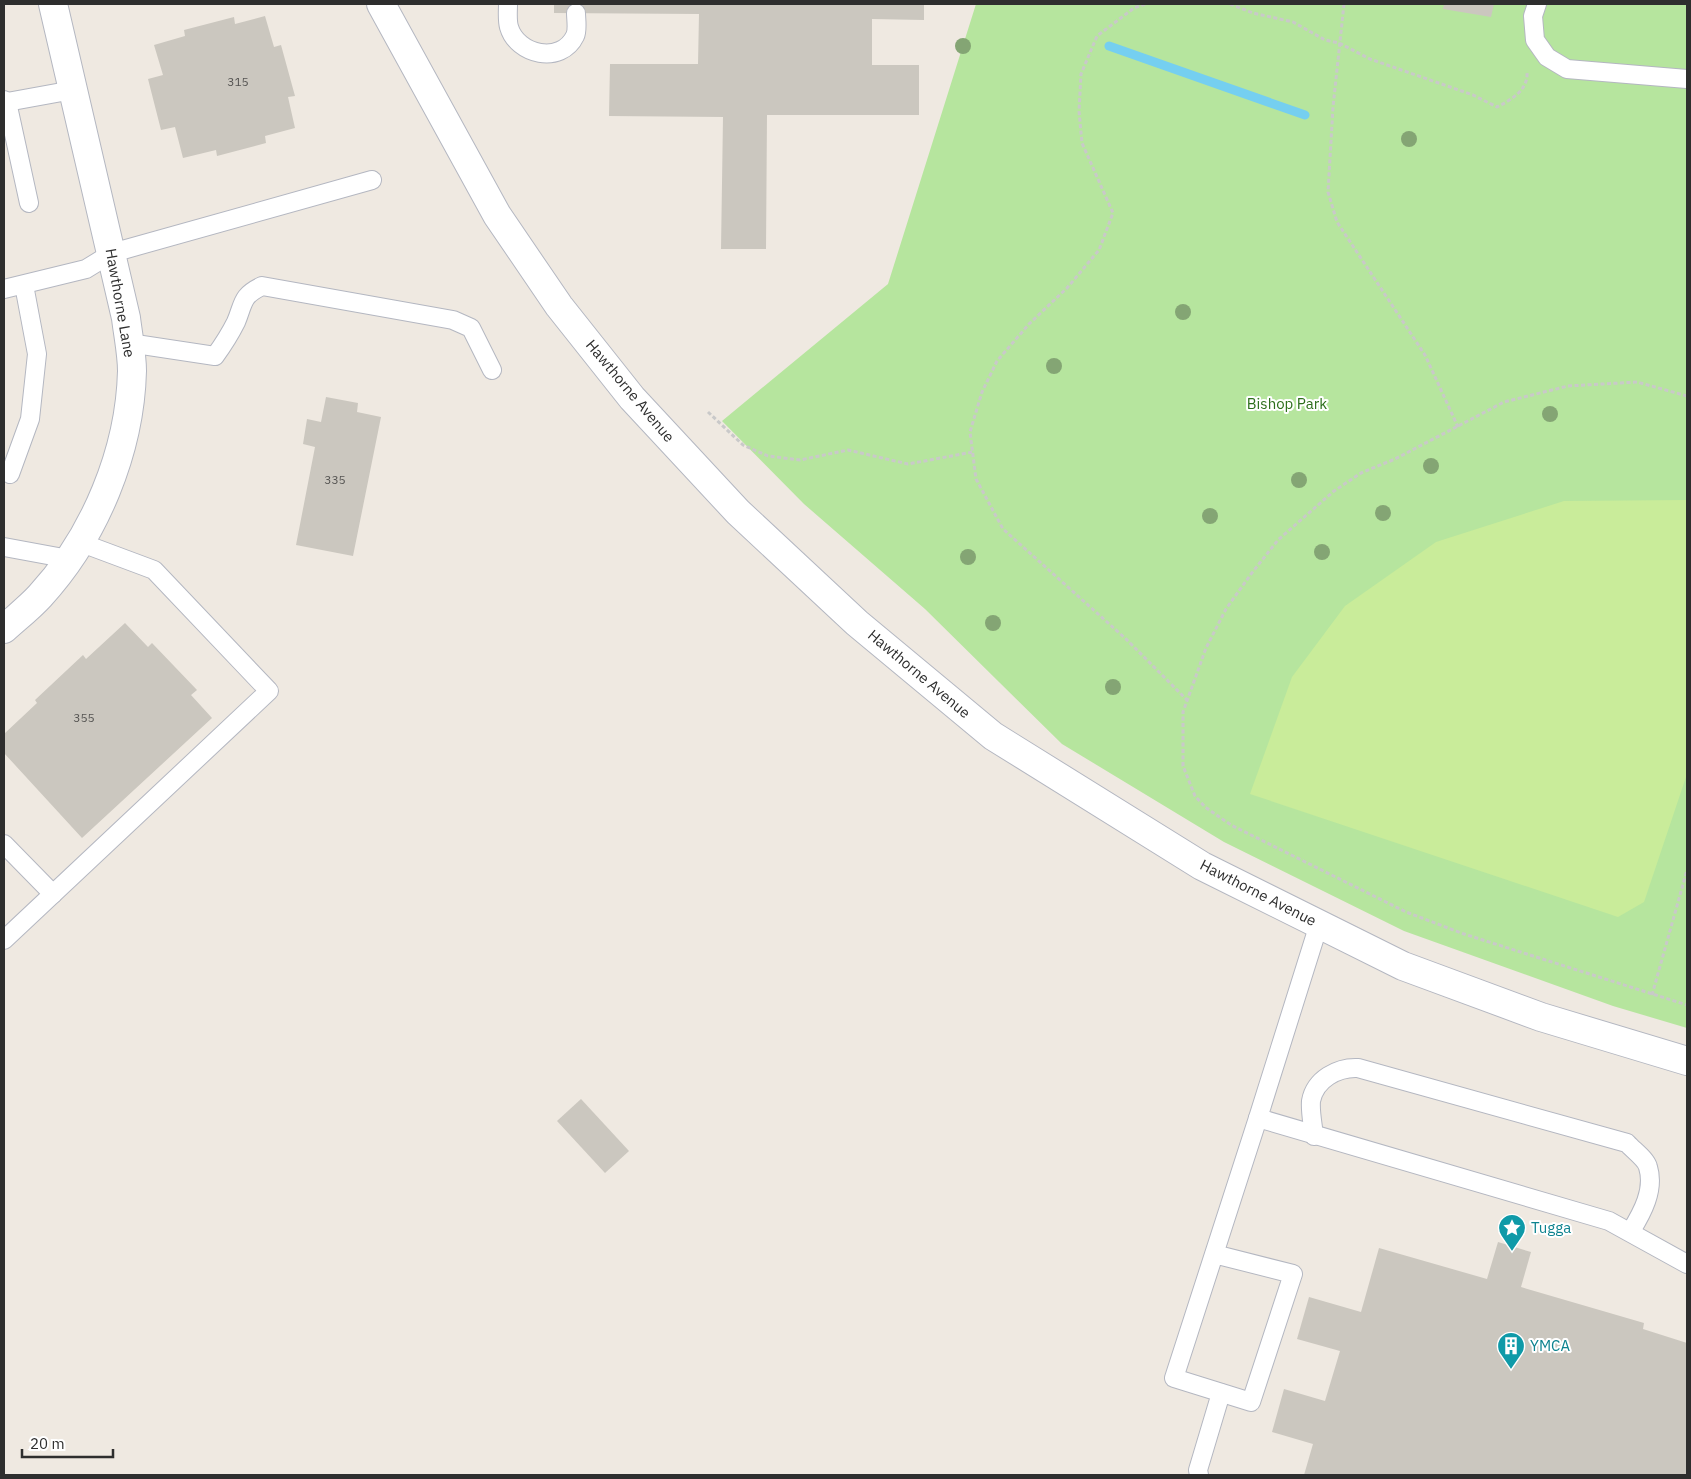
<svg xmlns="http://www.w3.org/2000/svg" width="1691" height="1479" font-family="'IBM Plex Sans',sans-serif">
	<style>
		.green { fill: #b6e59e }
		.pitch { fill: #c9ec9a }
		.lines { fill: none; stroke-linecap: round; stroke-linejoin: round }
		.stream { stroke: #75cff0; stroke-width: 9 }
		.building { fill: #cbc7bf }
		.lane-casing { stroke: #b4b7c1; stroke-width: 20 }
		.street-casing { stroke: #b4b7c1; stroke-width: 30 }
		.secondary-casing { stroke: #b4b7c1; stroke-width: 30 }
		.path { stroke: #c9c9c9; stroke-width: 3; stroke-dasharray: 4 2.5; stroke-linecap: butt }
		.lane { stroke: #fff; stroke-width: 18 }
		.street { stroke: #fff; stroke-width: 28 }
		.secondary { stroke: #fff; stroke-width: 28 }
		.tree { fill: #84a574 }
		.labels { text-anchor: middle; stroke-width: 4; stroke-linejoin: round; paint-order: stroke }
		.number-label { font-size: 12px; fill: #555452 }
		.street-label { font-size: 15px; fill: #2e2e2e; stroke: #fff }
		.park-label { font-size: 15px; fill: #2c6e1b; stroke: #fff }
		.culture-label { font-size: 15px; fill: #0d838f; stroke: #fff; text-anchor: start }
	</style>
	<rect width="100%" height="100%" fill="#efe9e1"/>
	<polygon class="green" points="976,4 1687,4 1687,1028 1613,1006 1404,931 1224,842 1062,744 925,609 804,504 722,421 888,284"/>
	<polygon class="pitch" points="1687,500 1687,774 1644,902 1618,917 1250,794 1292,677 1345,606 1436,542 1564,501"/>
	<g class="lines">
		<polyline class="stream" points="1109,46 1305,115"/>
	</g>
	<g class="building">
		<polygon points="554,4 924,4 924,20 872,19 872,65 919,65 919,115 767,115 766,249 721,249 723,117 609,116 610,64 698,64 699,14 554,13"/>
		<polygon points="1444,4 1494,4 1491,17 1443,9"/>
		<polygon points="265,16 274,47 281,45 295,96 288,97 295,128 265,136 266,143 217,156 216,150 183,158 175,127 161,130 148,79 163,75 154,45 185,36 184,30 234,17 235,24"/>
		<polygon points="326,397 358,403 357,412 381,417 353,556 296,545 315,447 303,444 307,419 321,422"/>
		<polygon points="125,623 148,647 152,643 197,690 191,695 212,718 82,838 4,753 4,734 37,703 35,700 83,655 86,659"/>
		<polygon points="581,1099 629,1151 605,1173 557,1121"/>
		<polygon points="1498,1242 1531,1252 1521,1287 1644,1323 1643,1329 1687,1343 1687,1475 1304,1475 1313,1444 1272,1432 1284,1389 1325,1401 1340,1351 1297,1339 1309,1297 1361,1312 1379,1248 1487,1279"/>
	</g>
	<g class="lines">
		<defs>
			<g id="lane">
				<path d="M508,4c0,7 -1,16 1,23 8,28 52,38 66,9 3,-6 1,-17 1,-23"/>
				<polyline points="1537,4 1533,16 1535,40 1547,57 1567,69 1687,79"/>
				<polyline points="4,100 7,102 29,203"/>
				<polyline points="7,102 73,90"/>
				<polyline points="4,289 86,269 112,253 372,180"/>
				<path d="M129,343l86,13c8,-11 15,-22 21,-34 8,-19 5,-26 26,-36l191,34 18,8 21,42"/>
				<polyline points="10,474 30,419 37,354 24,285"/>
				<polyline points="4,547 69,559"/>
				<polyline points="4,844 53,894"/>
				<polyline points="1319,924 1258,1118 1609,1221 1687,1264"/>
				<polyline points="4,940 269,691 154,570 79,542"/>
				<path d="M1314,1136c-1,-11 -4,-24 -3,-35 4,-22 27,-34 47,-33l269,75c6,7 19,16 21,24 7,23 -6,46 -17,64"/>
				<polyline points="1214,1254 1293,1274 1251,1402 1174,1378 1258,1118"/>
				<polyline points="1199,1475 1198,1470 1221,1393"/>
			</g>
			<path id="street" d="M4,629c12,-11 25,-21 36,-33 55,-60 90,-145 92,-225 0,-17 -4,-36 -6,-53l-73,-314"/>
			<polyline id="secondary" points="381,4 497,215 559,306 632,398 738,512 857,623 993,736 1202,866 1403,966 1541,1017 1687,1061"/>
		</defs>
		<use href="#lane" class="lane-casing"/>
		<use href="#street" class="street-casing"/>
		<use href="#secondary" class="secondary-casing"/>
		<g class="path">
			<polyline points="1145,4 1134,8 1097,36 1081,74 1079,111 1082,143 1113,213 1099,250 1067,288 1029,324 997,361 982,392 970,432 976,479 1003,529 1126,639 1187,700"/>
			<path d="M1230,4l23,9 40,9 32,18 14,3 31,16 103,36 24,12c14,-7 31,-17 30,-34"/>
			<polyline points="1344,4 1333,107 1328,192 1337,222 1425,355 1458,427"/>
			<polyline points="1687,396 1637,382 1568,386 1504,402 1395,459 1361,473 1334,491 1278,540 1251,574 1226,609 1206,648 1183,712 1183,766 1195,796 1205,807 1231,825 1406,912 1464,934 1687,1005"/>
			<polyline points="708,412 743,445 768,456 800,460 848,450 908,464 973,452"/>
			<polyline points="1652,995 1687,870"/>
		</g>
		<use href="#lane" class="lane"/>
		<use href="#street" class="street"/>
		<use href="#secondary" class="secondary"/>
	</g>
	<g class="tree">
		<circle cx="963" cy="46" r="8"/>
		<circle cx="1409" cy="139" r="8"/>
		<circle cx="1183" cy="312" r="8"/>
		<circle cx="1054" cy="366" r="8"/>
		<circle cx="1550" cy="414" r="8"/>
		<circle cx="1431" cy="466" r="8"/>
		<circle cx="1299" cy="480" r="8"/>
		<circle cx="1383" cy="513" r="8"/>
		<circle cx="1210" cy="516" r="8"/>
		<circle cx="1322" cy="552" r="8"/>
		<circle cx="968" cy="557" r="8"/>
		<circle cx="993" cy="623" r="8"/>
		<circle cx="1113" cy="687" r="8"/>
	</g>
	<defs>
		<symbol id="sight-pin" viewBox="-11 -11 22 30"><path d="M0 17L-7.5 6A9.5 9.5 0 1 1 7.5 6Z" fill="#0f9aa8" stroke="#fff"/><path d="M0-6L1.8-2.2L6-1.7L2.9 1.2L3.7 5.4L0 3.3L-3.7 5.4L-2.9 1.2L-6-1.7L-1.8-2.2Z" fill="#fff"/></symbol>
		<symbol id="building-pin" viewBox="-11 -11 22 30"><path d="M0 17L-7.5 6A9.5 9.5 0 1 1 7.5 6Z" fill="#0f9aa8" stroke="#fff"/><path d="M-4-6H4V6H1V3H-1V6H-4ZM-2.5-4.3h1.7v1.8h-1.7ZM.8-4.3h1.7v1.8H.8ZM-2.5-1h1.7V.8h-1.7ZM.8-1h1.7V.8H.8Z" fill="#fff"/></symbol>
	</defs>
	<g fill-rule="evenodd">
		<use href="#sight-pin" x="1496" y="1212" width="32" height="43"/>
		<use href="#building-pin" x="1495" y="1330" width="32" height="43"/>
	</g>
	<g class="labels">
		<g class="number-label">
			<text x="238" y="86">315</text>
			<text x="335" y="484">335</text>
			<text x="84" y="722">355</text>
		</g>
		<g class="street-label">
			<text transform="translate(120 303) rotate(80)" y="5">Hawthorne Lane</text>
			<text transform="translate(630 391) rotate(50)" y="5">Hawthorne Avenue</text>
			<text transform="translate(919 674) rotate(40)" y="5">Hawthorne Avenue</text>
			<text transform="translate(1258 893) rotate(27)" y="5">Hawthorne Avenue</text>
		</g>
		<g class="park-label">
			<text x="1287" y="409">Bishop Park</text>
		</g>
		<g class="culture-label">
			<text x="1531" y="1233">Tugga</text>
			<text x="1530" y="1351">YMCA</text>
		</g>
	</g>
	<rect width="1691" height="1479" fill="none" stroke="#2e2e2e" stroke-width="10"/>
	<path d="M22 1449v8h91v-8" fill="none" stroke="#2e2e2e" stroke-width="2.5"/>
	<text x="30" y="1449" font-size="15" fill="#2e2e2e" stroke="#ffffff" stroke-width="4" paint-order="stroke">20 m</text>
</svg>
